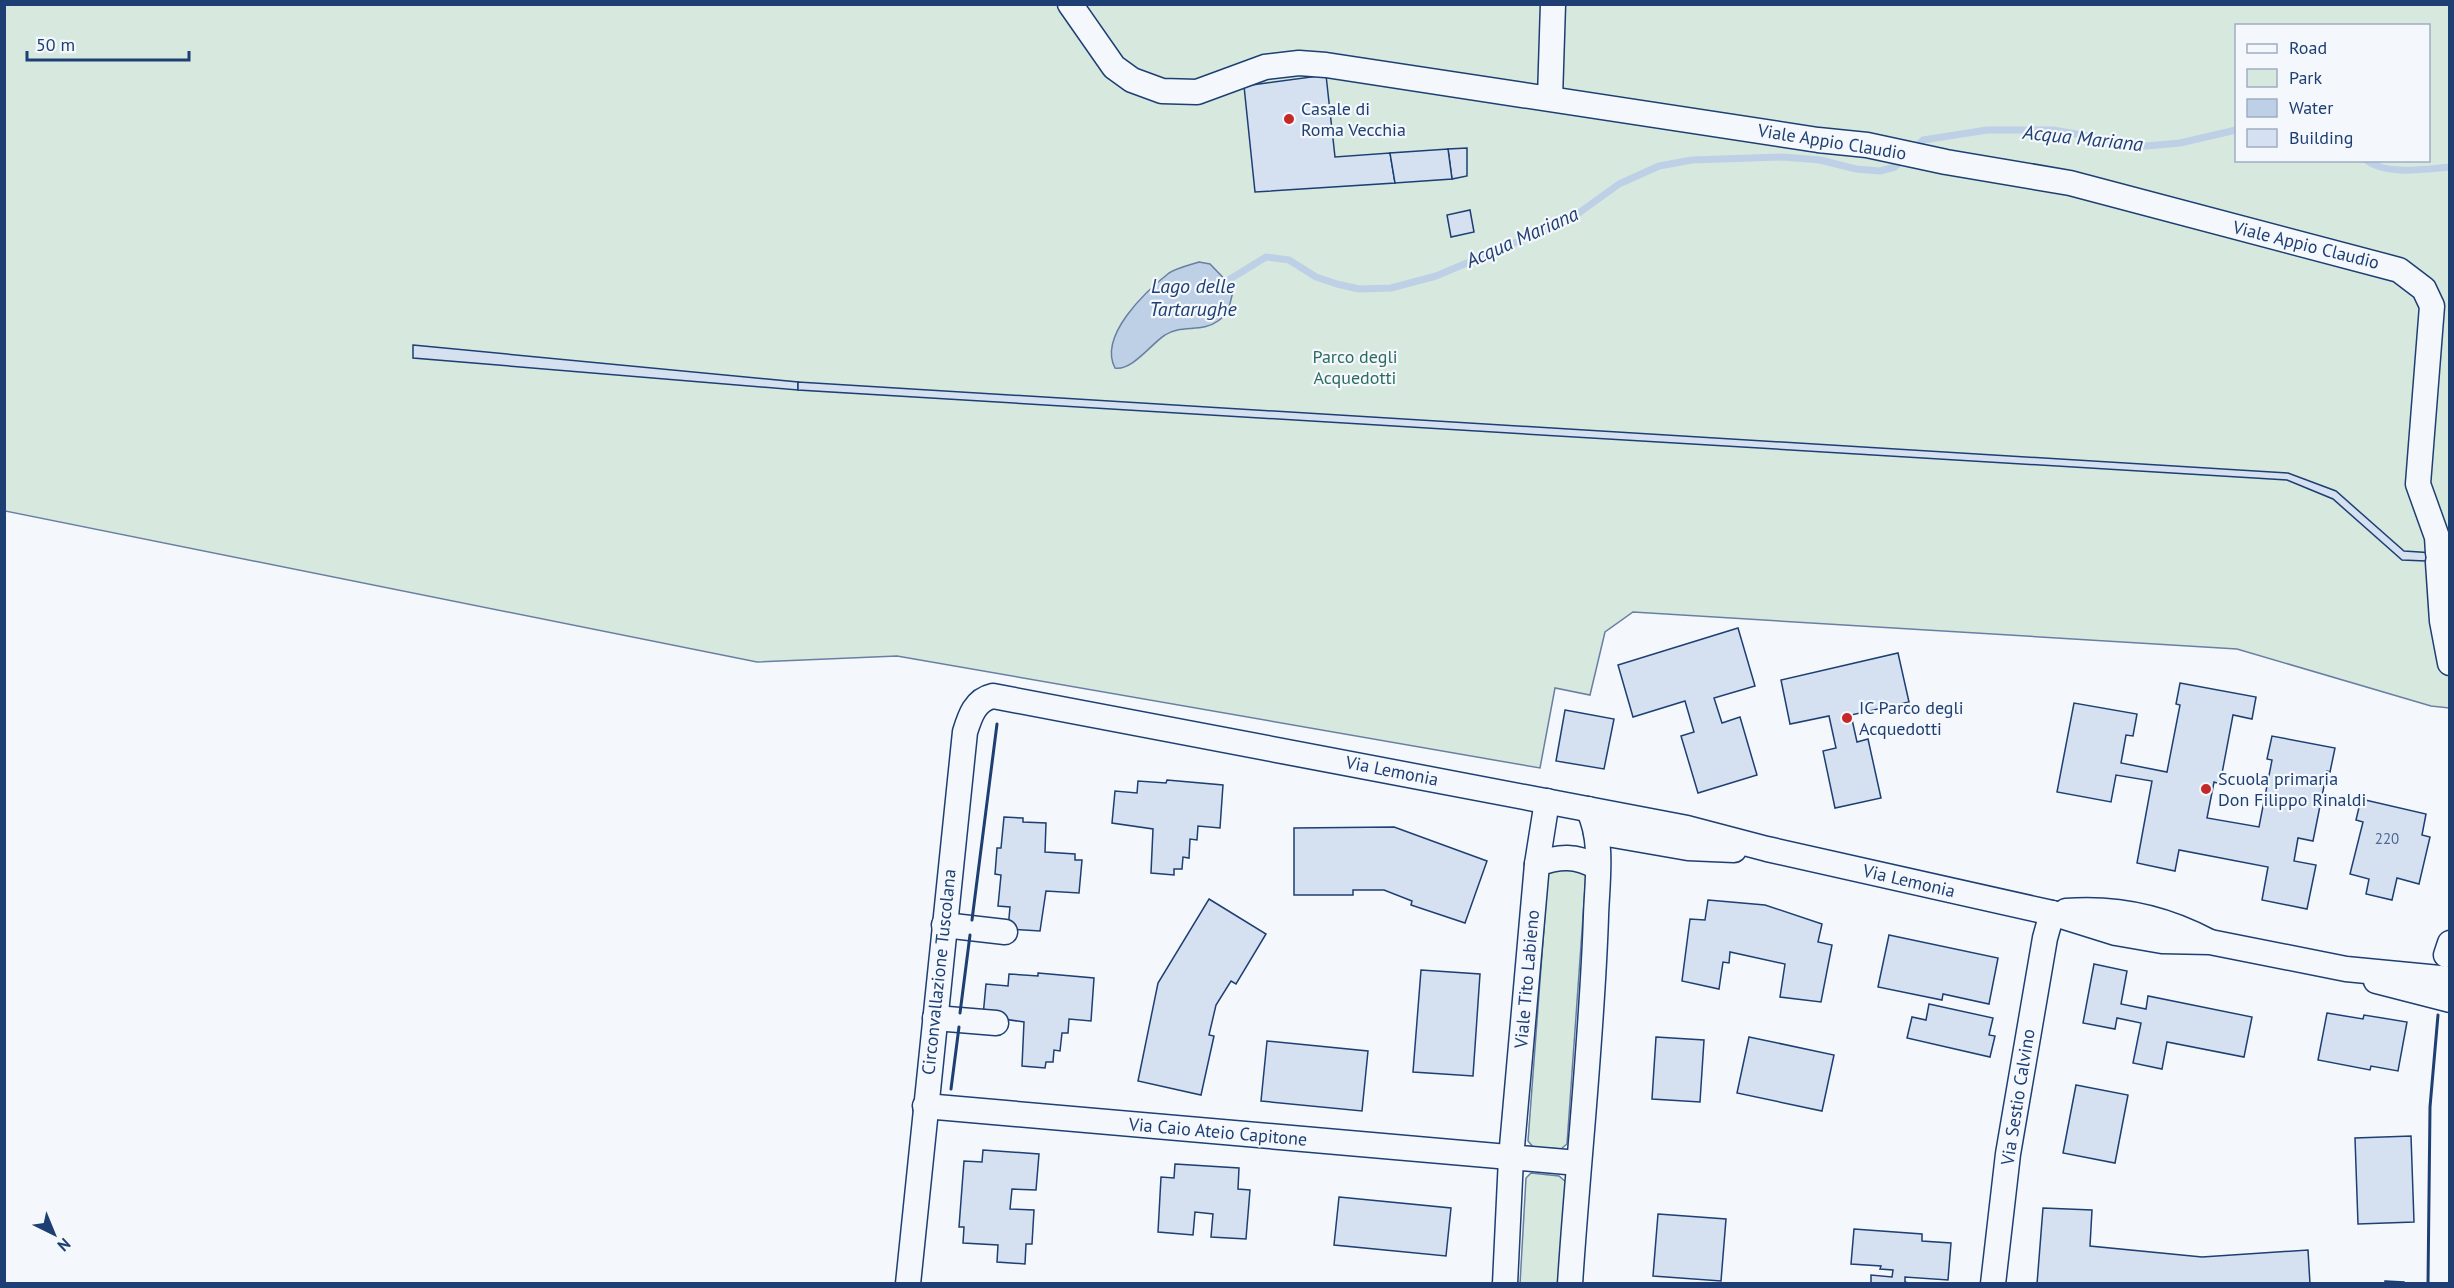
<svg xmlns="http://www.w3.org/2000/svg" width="2454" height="1288" font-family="'PT Sans',sans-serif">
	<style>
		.green { fill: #d7e8df; stroke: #687fa3; stroke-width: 1.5; fill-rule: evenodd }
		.water { fill: #bed0e5; stroke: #687fa3; stroke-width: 1.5 }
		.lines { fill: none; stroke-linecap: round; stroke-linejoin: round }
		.stream { stroke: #bed0e5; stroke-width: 7 }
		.building { fill: #d5e0f0; stroke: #1d3f73; stroke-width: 1.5 }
		.minor-casing { stroke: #1d3f73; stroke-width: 27 }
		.minor { stroke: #f4f7fb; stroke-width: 24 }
		.wall { stroke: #1d3f73; stroke-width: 3 }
		.poi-dot { fill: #c62828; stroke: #f4f7fb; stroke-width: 2 }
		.labels { text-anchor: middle; stroke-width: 4.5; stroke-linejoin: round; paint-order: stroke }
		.number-label { font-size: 15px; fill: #4b6792 }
		.poi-label { font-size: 18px; fill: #1d3f73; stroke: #f4f7fb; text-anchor: start }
		.street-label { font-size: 18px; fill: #1d3f73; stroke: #f4f7fb }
		.park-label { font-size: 18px; fill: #2c6c60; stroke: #f4f7fb }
		.water-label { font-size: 20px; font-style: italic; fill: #1d3f73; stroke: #f4f7fb }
	</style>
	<rect width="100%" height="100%" fill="#f4f7fb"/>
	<g class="green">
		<path d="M4,5h2445v703l-18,-2 -194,-57 -604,-37 -28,20 -15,63 -35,-7 -15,80 -643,-112 -140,6 -752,-151zM2236,26h192v134h-192z"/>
		<polygon points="1556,864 1586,874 1567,1144 1561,1149 1533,1147 1528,1141 1548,874"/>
		<polygon points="1531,1173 1559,1176 1566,1182 1558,1283 1520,1284 1526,1178"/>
	</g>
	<path class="water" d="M1199,262l11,2 24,25c-5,13 -2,22 -16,32 -16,12 -37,3 -53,14 -14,9 -33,36 -50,33 -17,-32 31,-77 54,-95 8,-5 21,-8 30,-11z"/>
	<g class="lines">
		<g class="stream">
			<polyline points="1913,149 1923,140 1987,130 2053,130 2146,146 2180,143 2236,130"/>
			<path d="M2366,160c21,16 59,9 84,7"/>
			<polyline points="1222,284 1266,257 1289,260 1316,277 1337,284 1359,289 1391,288 1436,276 1569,220 1619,184 1659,166 1692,160 1783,157 1820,160 1856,169 1880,171 1895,167 1905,158"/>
		</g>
	</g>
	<g class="building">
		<polygon points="1326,75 1335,157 1390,153 1395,183 1255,192 1244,86"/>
		<polygon points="1467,148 1467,176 1452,179 1448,149"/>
		<polygon points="1448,149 1452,179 1395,183 1390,153"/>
		<polygon points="1470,210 1474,232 1451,237 1447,215"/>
		<polygon points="413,345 798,382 798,390 413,358"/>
		<polygon points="798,382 2288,473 2336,491 2404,551 2450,554 2450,562 2402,560 2333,499 2287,480 798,390"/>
		<polygon points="1738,628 1755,686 1714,698 1722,723 1740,717 1757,775 1698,793 1681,736 1694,732 1685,701 1633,717 1618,665"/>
		<polygon points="1898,653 1909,702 1851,715 1857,742 1868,739 1881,798 1835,808 1823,751 1836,748 1829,716 1790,724 1781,680"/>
		<polygon points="2180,683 2256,697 2252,719 2233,715 2220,784 2214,782 2207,818 2259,827 2272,760 2267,759 2272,736 2335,748 2330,772 2327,771 2313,841 2298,838 2294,861 2316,865 2307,909 2262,900 2268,867 2179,850 2175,871 2137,863 2152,781 2116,775 2111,802 2057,792 2074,703 2137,714 2133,736 2126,735 2121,763 2167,772 2180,705 2176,704"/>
		<polygon points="1565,710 1614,719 1604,769 1556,761"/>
		<polygon points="1167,780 1223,785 1220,828 1198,826 1197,840 1190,839 1189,858 1183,857 1182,869 1174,869 1174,875 1151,873 1153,829 1112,823 1115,791 1137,793 1138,781 1166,783"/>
		<polygon points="2361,799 2426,814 2422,835 2430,837 2419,884 2397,878 2392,900 2366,894 2369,879 2350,874 2363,822 2356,820"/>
		<polygon points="1004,817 1023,818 1023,822 1046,823 1045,852 1075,854 1075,860 1082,860 1079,893 1046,891 1040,931 1008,929 1010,907 998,906 1001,875 995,874 997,848 1001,848"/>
		<polygon points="1394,827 1487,861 1465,923 1411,905 1412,901 1384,890 1353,890 1353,895 1294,895 1294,828"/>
		<polygon points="1209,899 1266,934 1236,984 1231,981 1216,1005 1209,1035 1214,1036 1201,1095 1138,1081 1158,983"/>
		<polygon points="1708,900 1765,905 1822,924 1818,942 1832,945 1821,1002 1780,997 1785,964 1730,952 1729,963 1723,962 1719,989 1682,981 1690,919 1705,920"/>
		<polygon points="1889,935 1998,958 1989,1004 1943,994 1942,1000 1878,987"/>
		<polygon points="2094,964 2127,971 2121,1004 2146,1009 2148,996 2252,1017 2244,1057 2167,1042 2162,1069 2133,1063 2141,1023 2117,1018 2115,1029 2083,1023"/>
		<polygon points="1421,970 1480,974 1473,1076 1413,1072"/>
		<polygon points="1038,973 1094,978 1091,1021 1069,1019 1068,1033 1062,1033 1060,1051 1054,1050 1053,1062 1046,1062 1045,1068 1022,1066 1024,1022 983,1016 986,984 1008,986 1009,974 1038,976"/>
		<polygon points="1929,1004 1993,1018 1989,1035 1995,1036 1990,1057 1907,1038 1912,1017 1926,1020"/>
		<polygon points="2327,1013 2363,1019 2364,1015 2407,1022 2398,1071 2371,1066 2370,1070 2318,1060"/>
		<polygon points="1656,1037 1704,1040 1700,1102 1652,1099"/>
		<polygon points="1749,1037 1834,1055 1822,1111 1737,1093"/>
		<polygon points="1267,1041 1368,1051 1362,1111 1261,1101"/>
		<polygon points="2076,1085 2128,1095 2115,1163 2063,1153"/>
		<polygon points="2411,1136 2414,1222 2358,1224 2355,1138"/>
		<polygon points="983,1150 1039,1154 1036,1190 1012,1189 1010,1209 1034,1210 1032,1244 1026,1244 1025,1264 997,1262 998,1245 963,1243 964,1227 959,1227 964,1161 982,1162"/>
		<polygon points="1175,1164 1239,1168 1238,1189 1250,1190 1246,1239 1211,1237 1213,1214 1195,1212 1193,1235 1158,1232 1161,1177 1174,1178"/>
		<polygon points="1339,1197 1451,1208 1446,1256 1334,1245"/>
		<polygon points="2043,1208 2092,1210 2090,1246 2202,1257 2308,1250 2310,1284 2037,1284"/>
		<polygon points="1658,1214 1726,1219 1721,1281 1653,1276"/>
		<polygon points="1854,1229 1922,1234 1922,1241 1951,1243 1948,1280 1905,1277 1905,1282 1912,1284 1871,1284 1871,1275 1892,1277 1893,1270 1880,1269 1881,1266 1851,1264"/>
		<polygon points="2385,1281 2404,1282 2404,1284 2385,1284"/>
	</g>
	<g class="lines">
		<defs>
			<g id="minor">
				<polyline points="1070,4 1114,67 1132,80 1162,91 1197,92 1265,67 1299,63 1326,65 1818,140 1867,145 1946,162 2070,183 2399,270 2424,289 2432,306 2418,484 2437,537 2438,553"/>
				<polyline points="1550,98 1553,4"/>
				<polyline points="2438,562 2442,621 2450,663"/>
				<polyline points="1596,832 1688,848 1734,850"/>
				<path d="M1537,864c22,-8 39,-9 60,3"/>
				<path d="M2066,911c51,-4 97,6 142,30"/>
				<polyline points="944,925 1005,932"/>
				<polyline points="2446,955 2450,943"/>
				<polyline points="2376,981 2450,1000"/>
				<polyline points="935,1018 996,1023"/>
				<polyline points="925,1106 1578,1163"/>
				<path d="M908,1284l57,-552c5,-16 10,-32 28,-36l694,132 80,21 285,64 64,20 46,8 48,1 136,27 104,10"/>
				<polyline points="1505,1284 1511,1158 1537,864 1547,801"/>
				<path d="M1570,1284c8,-123 22,-245 26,-368 1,-34 8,-76 -8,-107"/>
				<polyline points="1993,1284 2008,1154 2045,938 2052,913"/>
			</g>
		</defs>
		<use href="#minor" class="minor-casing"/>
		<use href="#minor" class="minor"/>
		<g class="wall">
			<polyline points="972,920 997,724"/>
			<polyline points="960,1013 970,935"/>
			<polyline points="951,1089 959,1027"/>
			<polyline points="2428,1284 2430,1107 2438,1015"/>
		</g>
	</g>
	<g class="poi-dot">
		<circle cx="1289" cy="119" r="6"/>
		<circle cx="1847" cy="718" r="6"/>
		<circle cx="2206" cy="789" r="6"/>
	</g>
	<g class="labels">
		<g class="number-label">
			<text x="2387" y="844">220</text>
		</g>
		<g class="poi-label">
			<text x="1301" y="115">Casale di<tspan x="1301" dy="21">Roma Vecchia</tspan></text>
			<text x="1859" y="714">IC Parco degli<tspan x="1859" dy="21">Acquedotti</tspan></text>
			<text x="2218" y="785">Scuola primaria<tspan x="2218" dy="21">Don Filippo Rinaldi</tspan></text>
		</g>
		<g class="street-label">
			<text transform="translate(1832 142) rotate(9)" y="6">Viale Appio Claudio</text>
			<text transform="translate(2306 245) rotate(14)" y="6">Viale Appio Claudio</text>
			<text transform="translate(1392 771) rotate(11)" y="6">Via Lemonia</text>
			<text transform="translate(1909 881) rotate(13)" y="6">Via Lemonia</text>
			<text transform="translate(939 972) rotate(-84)" y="6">Circonvallazione Tuscolana</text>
			<text transform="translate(1527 979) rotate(-85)" y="6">Viale Tito Labieno</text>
			<text transform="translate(2018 1097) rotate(-81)" y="6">Via Sestio Calvino</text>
			<text transform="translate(1218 1132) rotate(5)" y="6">Via Caio Ateio Capitone</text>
		</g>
		<g class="park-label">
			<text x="1355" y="363">Parco degli<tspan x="1355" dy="21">Acquedotti</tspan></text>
		</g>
		<g class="water-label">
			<text transform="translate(2083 138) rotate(6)" y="7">Acqua Mariana</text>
			<text transform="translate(1522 237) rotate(-24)" y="7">Acqua Mariana</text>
			<text x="1193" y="293">Lago delle<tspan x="1193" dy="23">Tartarughe</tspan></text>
		</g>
	</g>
	<rect width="2454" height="1288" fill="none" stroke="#1d3f73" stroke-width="12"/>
	<rect x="2235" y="24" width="195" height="138" fill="#f4f7fb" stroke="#9eadc5" stroke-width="1.5"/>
	<rect x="2247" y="44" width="30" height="9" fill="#f4f7fb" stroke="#9eadc5" stroke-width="1.5"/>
	<text x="2289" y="54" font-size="18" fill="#1d3f73">Road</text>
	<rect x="2247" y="69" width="30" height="18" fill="#d7e8df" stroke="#9eadc5" stroke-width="1.5"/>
	<text x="2289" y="84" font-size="18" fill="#1d3f73">Park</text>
	<rect x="2247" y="99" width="30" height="18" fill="#bed0e5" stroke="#9eadc5" stroke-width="1.5"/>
	<text x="2289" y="114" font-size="18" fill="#1d3f73">Water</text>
	<rect x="2247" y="129" width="30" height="18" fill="#d5e0f0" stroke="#9eadc5" stroke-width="1.5"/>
	<text x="2289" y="144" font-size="18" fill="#1d3f73">Building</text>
	<g transform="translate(54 1234) rotate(137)" stroke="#f4f7fb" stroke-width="4.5" paint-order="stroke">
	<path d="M0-4.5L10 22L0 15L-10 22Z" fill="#1d3f73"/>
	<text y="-9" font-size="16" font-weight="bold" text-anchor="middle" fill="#1d3f73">N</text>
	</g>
	<path d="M27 51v9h162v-9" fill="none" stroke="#1d3f73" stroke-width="3"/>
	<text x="36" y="51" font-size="18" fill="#1d3f73" stroke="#f4f7fb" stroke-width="4.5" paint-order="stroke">50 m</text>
</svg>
